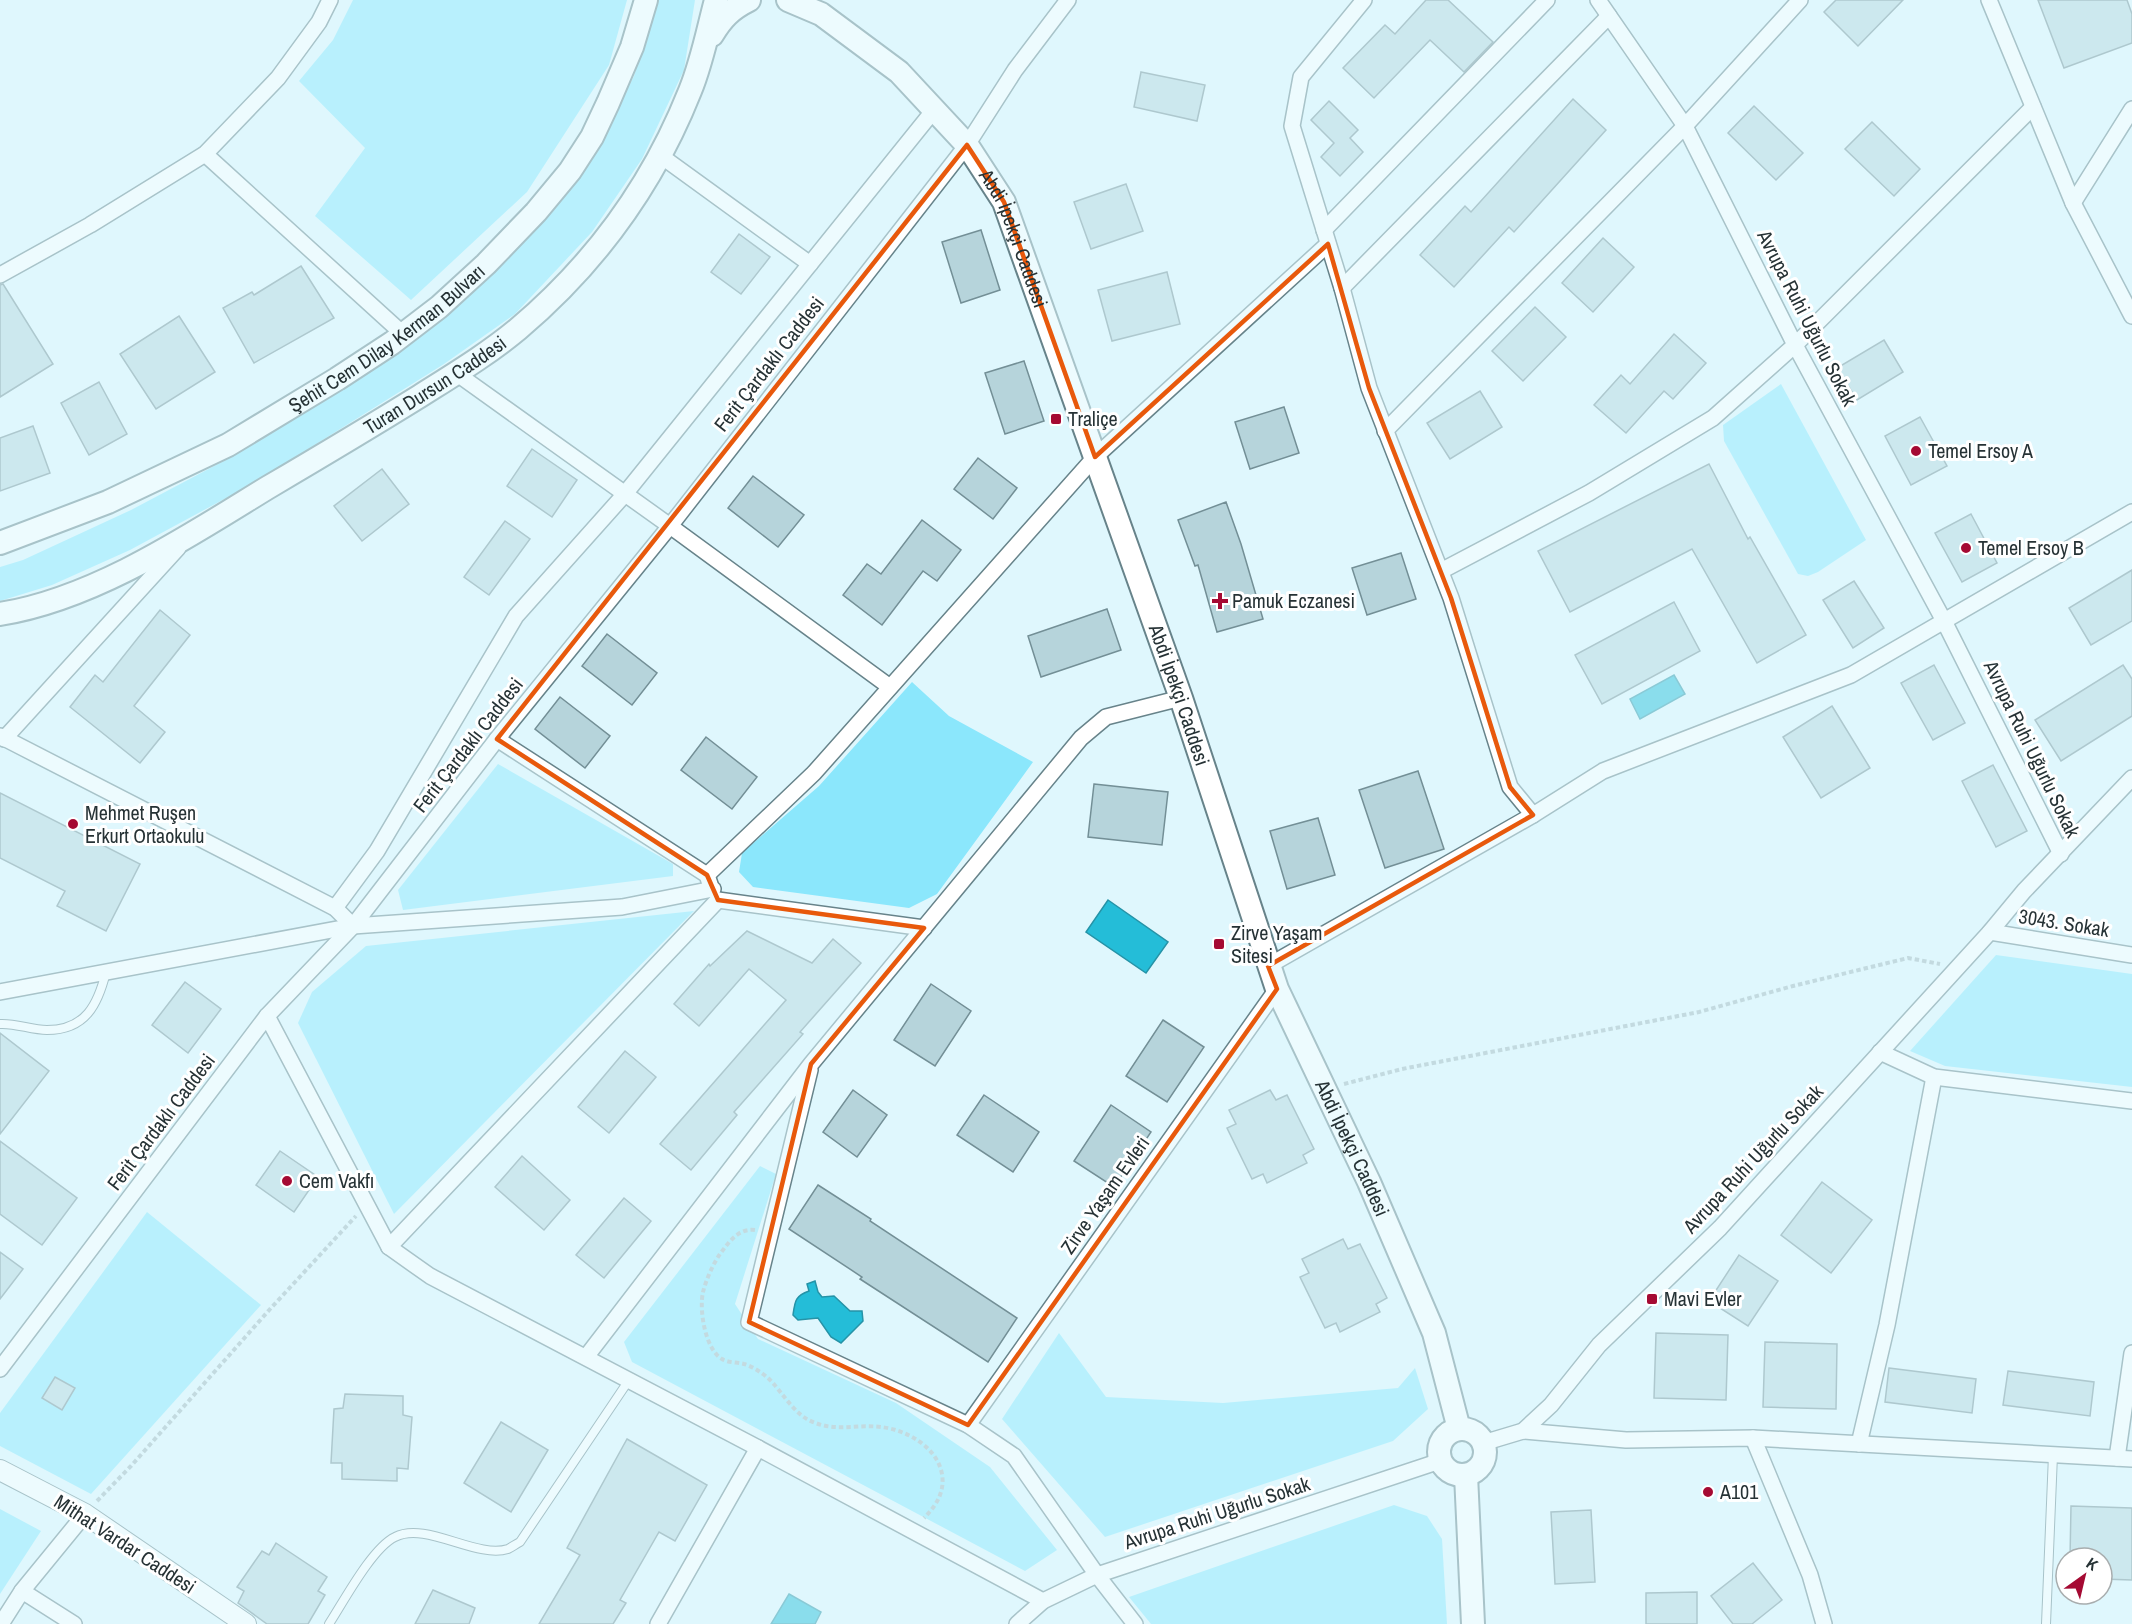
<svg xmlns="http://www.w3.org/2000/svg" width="2132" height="1624" font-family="'Archivo Narrow',sans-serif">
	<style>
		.green { fill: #8be7fc }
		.water { fill: #24bdd8; stroke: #2593a7; stroke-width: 1.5 }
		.building { fill: #b6d4db; stroke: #738f96; stroke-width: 1.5 }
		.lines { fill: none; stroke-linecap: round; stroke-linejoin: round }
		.service-casing { stroke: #67838a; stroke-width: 10 }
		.minor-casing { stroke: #67838a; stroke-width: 18 }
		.tertiary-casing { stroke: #67838a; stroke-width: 22 }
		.secondary-casing { stroke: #67838a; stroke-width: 26 }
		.path { stroke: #a3b7bc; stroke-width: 4; stroke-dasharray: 4.5 3; stroke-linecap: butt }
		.service { stroke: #fff; stroke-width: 8 }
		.minor { stroke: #fff; stroke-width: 15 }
		.tertiary { stroke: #fff; stroke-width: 20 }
		.secondary { stroke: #fff; stroke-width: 22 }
		.marked { fill: none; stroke: #e8590c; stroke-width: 4.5; stroke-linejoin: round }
		.poi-dot { fill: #a50a33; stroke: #fff; stroke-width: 2 }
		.labels { text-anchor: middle; stroke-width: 6; stroke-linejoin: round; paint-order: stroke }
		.street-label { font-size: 20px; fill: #263235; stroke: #fff }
		.poi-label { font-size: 20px; fill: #263235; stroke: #fff; text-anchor: start }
	</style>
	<rect width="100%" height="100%" fill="#dff7fd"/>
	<g class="green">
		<polygon points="353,0 627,0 609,65 527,192 411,300 315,216 365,148 299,81 333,40"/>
		<polygon points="656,0 695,0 684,70 642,159 592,232 515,314 444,364 254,483 130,550 52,585 0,601 0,567 23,560 131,510 235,455 331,395 420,334 512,253 586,168 634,76"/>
		<polygon points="1781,384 1866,540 1818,572 1808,576 1798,574 1724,441 1723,425"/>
		<polygon points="912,682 949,716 1033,762 937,894 909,908 753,887 739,872 742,853 819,786"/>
		<polygon points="498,764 673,864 673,876 403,910 398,890"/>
		<polygon points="694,911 394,1214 298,1023 312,992 366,946"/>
		<polygon points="1996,955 2132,974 2132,1087 1945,1066 1910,1051"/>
		<polygon points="760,1166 776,1174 735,1304 758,1339 896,1403 990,1467 1057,1550 1025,1571 632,1362 624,1342"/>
		<polygon points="147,1212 261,1305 91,1494 0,1446 0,1413"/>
		<polygon points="1059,1333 1106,1397 1223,1403 1398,1388 1415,1368 1428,1409 1393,1441 1105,1537 1002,1419"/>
		<polygon points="1394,1505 1427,1516 1442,1539 1447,1624 1151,1624 1129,1597"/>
		<polygon points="0,1509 41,1531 0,1594"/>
	</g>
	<g class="water">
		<polygon points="1674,675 1685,694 1640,719 1630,699"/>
		<polygon points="1108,900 1168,942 1146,973 1086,932"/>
		<path d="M815,1281l3,11 4,5 12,-1 16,15h12l1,10 -22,22 -10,-6 -13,-19 -20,2 -5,-5c2,-14 2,-19 16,-24l-2,-7z"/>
		<polygon points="789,1594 821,1612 815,1624 771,1624"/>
	</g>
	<g class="building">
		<polygon points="1426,0 1448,0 1493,42 1464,72 1430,40 1374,98 1343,68 1385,25 1395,34"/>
		<polygon points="1836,0 1903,0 1858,46 1824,12"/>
		<polygon points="2038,0 2127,0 2132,14 2132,43 2064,68"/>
		<polygon points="1141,72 1205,85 1197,121 1134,107"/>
		<polygon points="1573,99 1606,130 1514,232 1509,227 1454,287 1420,255 1465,206 1471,212"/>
		<polygon points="1329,101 1358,130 1350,138 1363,152 1340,176 1321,157 1334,143 1311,120"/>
		<polygon points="1754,106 1803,153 1776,180 1728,133"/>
		<polygon points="1872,122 1920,169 1894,196 1845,149"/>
		<polygon points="1126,184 1143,231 1091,249 1074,202"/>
		<polygon points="981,230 1000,290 961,303 942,242"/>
		<polygon points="739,234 770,257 741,294 711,272"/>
		<polygon points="1603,238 1634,267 1593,312 1562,283"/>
		<polygon points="301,266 334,318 254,363 223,308 252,292 254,295"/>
		<polygon points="1167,272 1180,324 1112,341 1098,290"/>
		<polygon points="3,284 53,364 0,397 0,285"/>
		<polygon points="1535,307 1566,337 1523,381 1492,351"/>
		<polygon points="179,316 215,372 156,409 120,354"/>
		<polygon points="1674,334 1706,363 1673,399 1664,391 1626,433 1594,405 1621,375 1630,384"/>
		<polygon points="1884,340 1903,372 1857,400 1837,368"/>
		<polygon points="1024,361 1044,421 1005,434 985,373"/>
		<polygon points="99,382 127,434 89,455 61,403"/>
		<polygon points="1480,391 1502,427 1450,459 1427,423"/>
		<polygon points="1284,407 1299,453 1250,469 1235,422"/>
		<polygon points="1920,417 1947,466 1911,485 1885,436"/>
		<polygon points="33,426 50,473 0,491 0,438"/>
		<polygon points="532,449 577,480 552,517 507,486"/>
		<polygon points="978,458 1017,488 993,519 954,489"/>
		<polygon points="1709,464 1748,539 1750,537 1806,635 1757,663 1692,549 1570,612 1538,551"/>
		<polygon points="382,469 409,504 362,541 334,506"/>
		<polygon points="753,476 804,515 778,547 728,508"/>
		<polygon points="1226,502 1241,544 1263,619 1217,632 1198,565 1195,566 1178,520"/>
		<polygon points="1971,514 1997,563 1962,582 1935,533"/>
		<polygon points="922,520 961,550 937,581 923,571 882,625 843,595 867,564 881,574"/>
		<polygon points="505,521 530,539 489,595 464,577"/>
		<polygon points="1401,553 1416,599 1367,615 1352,568"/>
		<polygon points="2132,570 2132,621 2091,645 2069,608"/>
		<polygon points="1854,581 1884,628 1853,648 1823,600"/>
		<polygon points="1674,602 1700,651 1602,704 1575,655"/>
		<polygon points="1107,609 1121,650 1041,677 1028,636"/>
		<polygon points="160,610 190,635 134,706 165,732 140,763 70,707 95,675 103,682"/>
		<polygon points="607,634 657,673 632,705 582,666"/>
		<polygon points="1934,665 1965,723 1933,740 1901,683"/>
		<polygon points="2123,665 2132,679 2132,716 2061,761 2035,720"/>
		<polygon points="560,697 610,736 585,768 535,729"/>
		<polygon points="1832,706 1870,768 1821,798 1783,737"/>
		<polygon points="706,737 757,777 732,809 681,770"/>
		<polygon points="1993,765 2027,831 1996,847 1962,781"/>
		<polygon points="1418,771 1444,849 1385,868 1359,790"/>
		<polygon points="1094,784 1168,792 1162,845 1088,837"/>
		<polygon points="0,793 140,864 106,931 57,906 65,891 0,858"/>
		<polygon points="1318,818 1335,875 1287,889 1270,831"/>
		<polygon points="747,931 812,963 833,939 861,963 800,1032 803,1034 734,1112 737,1115 691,1170 660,1144 786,1000 749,969 699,1026 674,1004 709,964 710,966"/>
		<polygon points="185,982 221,1009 188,1053 152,1025"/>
		<polygon points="931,984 971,1011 935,1066 894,1040"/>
		<polygon points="1163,1020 1204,1047 1167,1102 1126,1076"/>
		<polygon points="0,1033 49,1071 0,1134"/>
		<polygon points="625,1051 656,1077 609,1133 578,1107"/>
		<polygon points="853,1090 887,1115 857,1157 823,1132"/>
		<polygon points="1270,1090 1276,1100 1287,1095 1314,1149 1303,1155 1307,1163 1267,1183 1263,1174 1252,1179 1227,1128 1236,1124 1229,1110"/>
		<polygon points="984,1095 1039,1132 1013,1172 957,1135"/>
		<polygon points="1111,1105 1151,1132 1114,1187 1074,1161"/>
		<polygon points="0,1141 77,1198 42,1245 0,1214"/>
		<polygon points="280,1151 318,1177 294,1212 256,1185"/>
		<polygon points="522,1156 570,1200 544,1230 495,1187"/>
		<polygon points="1822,1182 1872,1220 1831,1273 1781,1235"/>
		<polygon points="818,1185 871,1219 870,1221 1017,1318 988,1362 860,1279 862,1277 789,1229"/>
		<polygon points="624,1198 651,1221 604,1278 576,1255"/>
		<polygon points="1343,1239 1348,1249 1360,1244 1387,1298 1376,1304 1380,1312 1340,1332 1336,1323 1325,1328 1300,1277 1309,1273 1302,1259"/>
		<polygon points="0,1252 23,1269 0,1299"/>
		<polygon points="1739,1255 1778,1281 1748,1326 1709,1301"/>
		<polygon points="1656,1333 1728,1335 1726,1400 1654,1398"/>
		<polygon points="1765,1342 1837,1344 1836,1409 1763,1407"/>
		<polygon points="1889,1368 1976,1379 1972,1413 1885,1402"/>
		<polygon points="2008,1371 2094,1382 2090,1416 2003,1405"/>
		<polygon points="55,1377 75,1388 62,1410 42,1398"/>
		<polygon points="345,1394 403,1396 403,1415 412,1417 408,1469 397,1468 397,1481 342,1479 342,1463 331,1463 334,1409 343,1408"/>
		<polygon points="501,1422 548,1450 511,1512 464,1483"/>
		<polygon points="627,1439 707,1485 675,1541 659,1532 620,1600 626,1603 613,1624 539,1624 580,1555 567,1548"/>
		<polygon points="2071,1506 2132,1508 2132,1580 2102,1579 2102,1558 2070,1558"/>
		<polygon points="1591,1510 1595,1582 1555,1584 1551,1512"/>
		<polygon points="276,1543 327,1577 318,1591 325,1595 308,1624 267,1624 238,1603 244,1591 237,1587 262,1551 269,1555"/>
		<polygon points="1753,1563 1782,1600 1752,1624 1733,1624 1711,1596"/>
		<polygon points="433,1590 475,1608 469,1624 415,1624"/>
		<polygon points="1697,1592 1697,1624 1646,1624 1646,1593"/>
	</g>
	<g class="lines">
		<defs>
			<g id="service">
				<path d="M0,1024c16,-1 31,6 47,6 39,0 51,-26 59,-58"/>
				<path d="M329,1624c15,-23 43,-76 66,-87 31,-16 81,22 113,12 4,-2 8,-5 12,-7l109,-162"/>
				<polyline points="2046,1624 2053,1455"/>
			</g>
			<g id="minor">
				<polyline points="1364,0 1301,77 1292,126 1342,288 1369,388 1451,598 1510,787 1533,815"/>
				<polyline points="1598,0 1685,126 1795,345 1944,621 2061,854"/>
				<polyline points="1989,0 2073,203 2132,316"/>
				<polyline points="205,154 403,334"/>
				<polyline points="661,156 810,264"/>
				<polyline points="2073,203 2132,109"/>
				<polyline points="1324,230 1547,0"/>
				<polyline points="0,275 90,225 205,154 278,78 319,22 330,0"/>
				<polyline points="1342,288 1609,16"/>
				<polyline points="456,373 670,526 890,687"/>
				<polyline points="1385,431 1685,126 1800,0"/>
				<polyline points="1441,571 1589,493 1713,418 1795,345 2033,107"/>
				<polyline points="0,736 335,908 353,926"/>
				<polyline points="4,739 178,548"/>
				<polyline points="497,739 707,875 710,884"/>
				<polyline points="707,875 814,773 1095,457 1328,244"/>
				<polyline points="718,900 924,928"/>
				<polyline points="335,908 377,851 516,616 624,495 934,110"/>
				<polyline points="1990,932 2132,955"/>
				<polyline points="1268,966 1533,815 1603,771 1851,675 2132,512"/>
				<polyline points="0,992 353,926 622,907 713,889"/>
				<polyline points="267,1016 389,1247 430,1276 758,1448"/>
				<polyline points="1880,1052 1934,1077 2132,1101"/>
				<polyline points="810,1070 749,1322 968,1425 1014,1456 1097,1575 1135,1624"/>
				<polyline points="389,1247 718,900"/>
				<polyline points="586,1357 811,1064 1081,738 1106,717 1181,698"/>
				<polyline points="0,1369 267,1016 353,926 497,739 670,526 967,145 1015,70 1068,0"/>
				<polyline points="968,1425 1277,989"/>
				<polyline points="1523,1431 1626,1440 1753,1438 2132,1459"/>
				<polyline points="1753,1438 1810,1575 1824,1624"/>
				<polyline points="1483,1443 1523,1431 1551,1405 1599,1345 1720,1228 1990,932 2024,891 2132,778"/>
				<polyline points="1859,1444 1887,1325 1934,1077"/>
				<polyline points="2117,1458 2132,1353"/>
				<polyline points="22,1591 74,1624"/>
				<polyline points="1,1624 22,1591 85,1514"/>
				<polyline points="658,1624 758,1448 1043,1601"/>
				<polyline points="1017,1624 1043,1601 1097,1575 1440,1461"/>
			</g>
			<polyline id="tertiary" points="0,1470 85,1514 246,1624"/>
			<g id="secondary">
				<path id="s1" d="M788,0l33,14 78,58 68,73 37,57 177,496 96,291 92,193 65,151 25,96"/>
				<path d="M712,35c10,-17 19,-26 37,-35"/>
				<path id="s2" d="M0,543l108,-41 120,-57 109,-66 55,-36 47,-36 47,-43 50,-52 34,-41 22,-34 16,-34 24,-56 14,-47"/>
				<path id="s3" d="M0,614c94,-15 187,-77 267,-126 51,-30 103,-61 153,-92 33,-21 68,-42 98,-67 77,-65 135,-145 172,-238 12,-29 18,-61 26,-91"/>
				<circle cx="1462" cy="1452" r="23"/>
				<polyline points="1466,1475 1473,1624"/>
			</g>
		</defs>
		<use href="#service" class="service-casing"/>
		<use href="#minor" class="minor-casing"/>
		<use href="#tertiary" class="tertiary-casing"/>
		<use href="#secondary" class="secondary-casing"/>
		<g class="path">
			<polyline points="1344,1084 1402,1069 1699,1012 1793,986 1908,958 1940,964"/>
			<path d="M755,1230c-17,-2 -26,12 -35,24 -7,10 -14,26 -17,38 -4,18 2,57 19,67 6,4 15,3 22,5 8,2 18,9 24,14 14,13 26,37 45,44 23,10 44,2 68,5 26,3 56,20 61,47 3,18 -6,32 -18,44"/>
			<polyline points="97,1501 131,1466 271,1308 356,1216"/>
		</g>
		<use href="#service" class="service"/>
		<use href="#minor" class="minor"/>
		<use href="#tertiary" class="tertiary"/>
		<use href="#secondary" class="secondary"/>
	</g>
	<path d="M0 0H2132V1624H0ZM967,145l37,57 91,255 233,-213 41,144 82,210 59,189 23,28 -265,151 9,23 -309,436 -219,-103 62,-258 113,-136 -206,-28 -11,-25 -210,-136z" fill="#dff7fd" fill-opacity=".55" fill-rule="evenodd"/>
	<path class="marked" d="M967,145l37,57 91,255 233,-213 41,144 82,210 59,189 23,28 -265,151 9,23 -309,436 -219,-103 62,-258 113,-136 -206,-28 -11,-25 -210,-136z"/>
	<g class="poi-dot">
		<rect x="1050" y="413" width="12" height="12" rx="3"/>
		<circle cx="1916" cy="451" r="6"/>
		<circle cx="1966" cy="548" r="6"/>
		<path d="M1217 592h6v6h6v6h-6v6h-6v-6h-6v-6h6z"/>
		<circle cx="73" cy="824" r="6"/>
		<rect x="1213" y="938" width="12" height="12" rx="3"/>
		<circle cx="287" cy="1181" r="6"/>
		<rect x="1646" y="1293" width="12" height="12" rx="3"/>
		<circle cx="1708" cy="1492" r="6"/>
	</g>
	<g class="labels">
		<g class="street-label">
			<text dy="7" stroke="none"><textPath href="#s1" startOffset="338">Abdi İpekçi Caddesi</textPath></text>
			<text transform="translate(1807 318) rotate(63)" y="7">Avrupa Ruhi Uğurlu Sokak</text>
			<text dy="7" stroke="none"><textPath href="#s2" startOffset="440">Şehit Cem Dilay Kerman Bulvarı</textPath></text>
			<text transform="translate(769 364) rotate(-52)" y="7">Ferit Çardaklı Caddesi</text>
			<text dy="7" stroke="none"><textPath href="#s3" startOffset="494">Turan Dursun Caddesi</textPath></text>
			<text dy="7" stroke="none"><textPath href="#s1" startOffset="824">Abdi İpekçi Caddesi</textPath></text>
			<text transform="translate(468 745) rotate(-52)" y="7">Ferit Çardaklı Caddesi</text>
			<text transform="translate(2032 749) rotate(64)" y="7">Avrupa Ruhi Uğurlu Sokak</text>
			<text transform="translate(2064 923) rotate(9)" y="7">3043. Sokak</text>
			<text transform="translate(161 1122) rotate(-53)" y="7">Ferit Çardaklı Caddesi</text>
			<text dy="7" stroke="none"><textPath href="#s1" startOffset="1310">Abdi İpekçi Caddesi</textPath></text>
			<text transform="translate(1753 1159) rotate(-47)" y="7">Avrupa Ruhi Uğurlu Sokak</text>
			<text transform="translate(1105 1195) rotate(-55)" y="7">Zirve Yaşam Evleri</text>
			<text transform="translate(1217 1513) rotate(-18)" y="7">Avrupa Ruhi Uğurlu Sokak</text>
			<text transform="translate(125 1544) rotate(33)" y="7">Mithat Vardar Caddesi</text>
		</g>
		<g class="poi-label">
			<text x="1068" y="426">Traliçe</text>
			<text x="1928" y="458">Temel Ersoy A</text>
			<text x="1978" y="555">Temel Ersoy B</text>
			<text x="1232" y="608">Pamuk Eczanesi</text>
			<text x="85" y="820">Mehmet Ruşen<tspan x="85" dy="23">Erkurt Ortaokulu</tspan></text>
			<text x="1231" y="940">Zirve Yaşam<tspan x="1231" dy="23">Sitesi</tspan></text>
			<text x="299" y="1188">Cem Vakfı</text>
			<text x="1664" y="1306">Mavi Evler</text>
			<text x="1720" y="1499">A101</text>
		</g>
	</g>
	<g transform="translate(2084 1576) rotate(34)"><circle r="28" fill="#ffffff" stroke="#a8adae" stroke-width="1.5"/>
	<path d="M0-4.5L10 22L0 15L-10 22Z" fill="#a50a33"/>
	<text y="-9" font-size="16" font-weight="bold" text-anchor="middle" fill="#263235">K</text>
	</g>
</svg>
